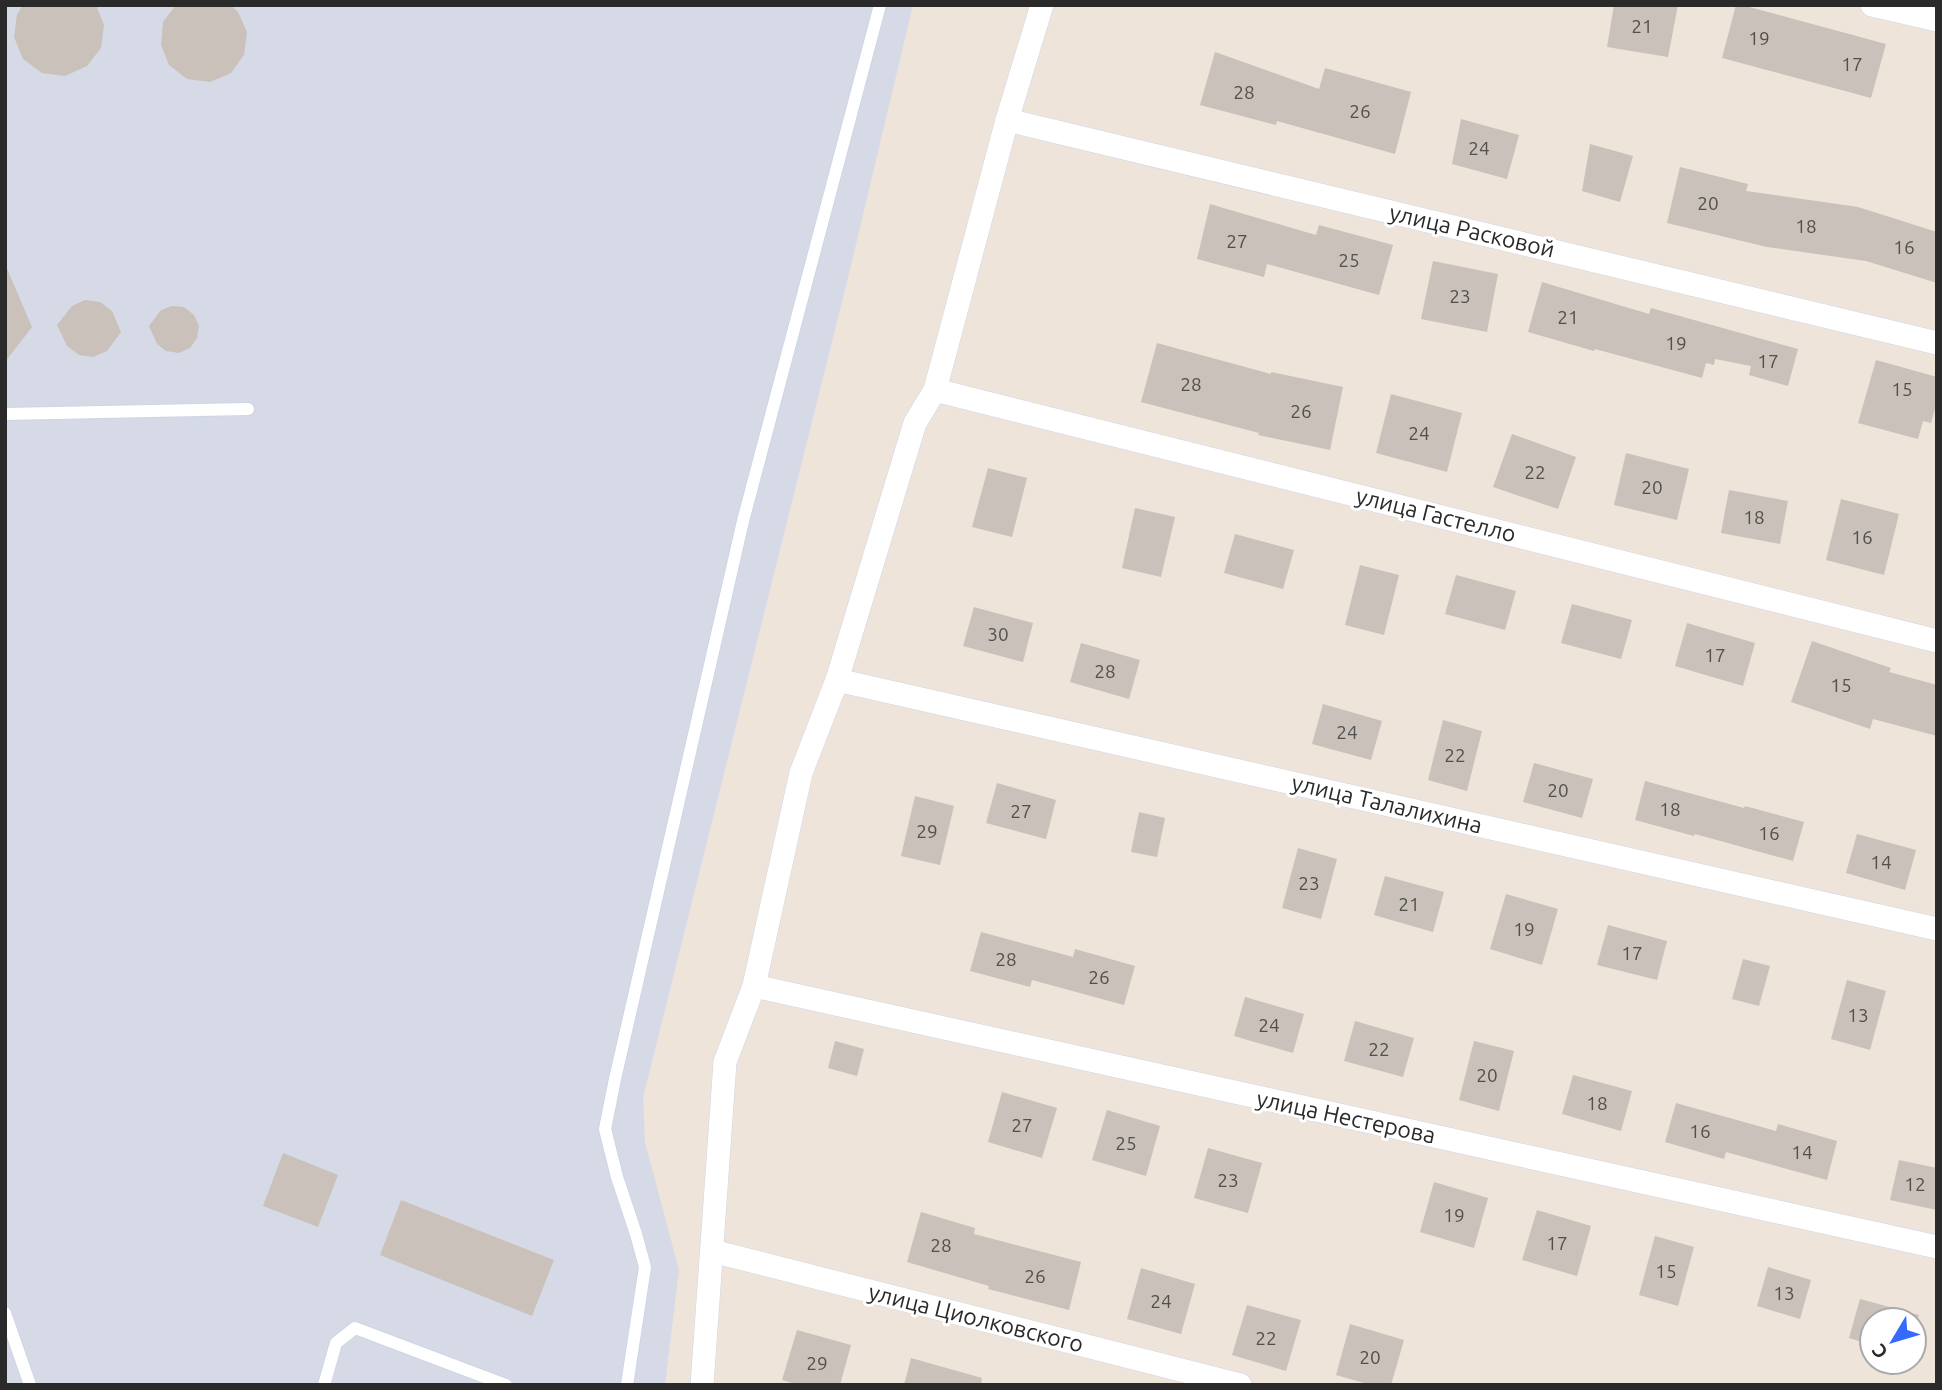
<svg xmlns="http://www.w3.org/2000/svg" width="1942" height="1390" font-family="Ubuntu,sans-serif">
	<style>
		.airport { fill: #d6dae6 }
		.building { fill: #c9c1ba }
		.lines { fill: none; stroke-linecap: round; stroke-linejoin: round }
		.lane-casing { stroke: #cfd5e5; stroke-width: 14 }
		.street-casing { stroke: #cfd5e5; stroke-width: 24 }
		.lane { stroke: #fff; stroke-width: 12 }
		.street { stroke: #fff; stroke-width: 23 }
		.labels { text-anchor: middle; stroke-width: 6; stroke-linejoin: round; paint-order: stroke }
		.number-label { font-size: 19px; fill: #52504e }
		.street-label { font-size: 23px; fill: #2a2a2a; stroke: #fff }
	</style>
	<rect width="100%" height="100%" fill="#eee4da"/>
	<polygon class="airport" points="5,5 913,5 847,282 643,1098 645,1142 679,1270 665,1385 5,1385"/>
	<g class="building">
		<polygon points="23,5 96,5 104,25 101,48 87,66 65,76 42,73 23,59 14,37 17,14"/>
		<polygon points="176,5 230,5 238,12 247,32 244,55 231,73 210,82 187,79 169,65 161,45 163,22"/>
		<polygon points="1614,5 1678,5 1668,57 1607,47"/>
		<polygon points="1736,5 1742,5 1886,44 1871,98 1722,58"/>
		<polygon points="1215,52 1319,89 1325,68 1411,92 1395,154 1277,121 1276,125 1200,105"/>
		<polygon points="1461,119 1519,135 1507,179 1452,164"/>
		<polygon points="1590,144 1633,156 1620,202 1582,191"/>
		<polygon points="1680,167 1748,184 1746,191 1858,207 1937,232 1937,283 1866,261 1767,247 1667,223"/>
		<polygon points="1210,204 1316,235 1319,225 1393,245 1379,295 1267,264 1264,277 1197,259"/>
		<polygon points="1433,261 1498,274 1487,332 1421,319"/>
		<polygon points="5,264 32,327 5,362"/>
		<polygon points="1542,282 1649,314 1651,308 1798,349 1788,386 1749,375 1751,366 1715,359 1714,365 1706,363 1702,378 1595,349 1594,351 1528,332"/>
		<polygon points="85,300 100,302 112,311 121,332 107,351 93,357 79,355 67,346 57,325 72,306"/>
		<polygon points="172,306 184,307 194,315 199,326 197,338 190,348 179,353 166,351 157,344 149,326 161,310"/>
		<polygon points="1157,343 1271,374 1271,372 1343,387 1330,450 1258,435 1259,433 1141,402"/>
		<polygon points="1876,360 1937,377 1937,401 1931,423 1923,421 1918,439 1858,423"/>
		<polygon points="1391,394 1462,413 1447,472 1376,453"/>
		<polygon points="1512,434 1576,457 1558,509 1493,487"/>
		<polygon points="1626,453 1689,469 1677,520 1614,505"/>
		<polygon points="988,468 1027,478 1012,537 972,527"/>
		<polygon points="1729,490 1788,501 1780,544 1721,533"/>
		<polygon points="1841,499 1899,514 1884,575 1826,560"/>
		<polygon points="1135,508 1175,517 1161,577 1122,568"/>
		<polygon points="1235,534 1294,550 1283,589 1224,573"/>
		<polygon points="1360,565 1399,575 1384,635 1345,625"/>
		<polygon points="1456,575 1516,591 1505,630 1445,614"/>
		<polygon points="1572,604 1632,620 1621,659 1561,643"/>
		<polygon points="974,607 1033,623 1023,662 963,646"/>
		<polygon points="1687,623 1755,643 1743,686 1675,666"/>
		<polygon points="1812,641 1891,668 1889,672 1937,685 1937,736 1873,719 1870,729 1791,702"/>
		<polygon points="1081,643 1140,660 1129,699 1070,682"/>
		<polygon points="1323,704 1382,721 1371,760 1312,744"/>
		<polygon points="1443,720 1482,731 1467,791 1428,780"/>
		<polygon points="1534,763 1593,779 1582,818 1523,802"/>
		<polygon points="1645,781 1744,808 1745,806 1804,822 1793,861 1695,834 1694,836 1635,820"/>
		<polygon points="997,783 1056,800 1046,839 986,823"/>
		<polygon points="915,796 954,806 940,865 901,856"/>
		<polygon points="1139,812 1165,818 1157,857 1131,852"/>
		<polygon points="1857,834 1916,850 1905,890 1846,873"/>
		<polygon points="1298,848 1337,859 1321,919 1282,908"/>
		<polygon points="1385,876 1444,892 1433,932 1374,915"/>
		<polygon points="1506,894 1558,909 1542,965 1490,949"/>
		<polygon points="1608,925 1667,941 1657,980 1597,965"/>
		<polygon points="981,932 1073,957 1075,949 1135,966 1124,1005 1032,980 1030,987 970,971"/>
		<polygon points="1743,959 1770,966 1759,1006 1732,999"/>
		<polygon points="1847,980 1886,991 1870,1050 1831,1039"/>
		<polygon points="1245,997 1304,1014 1293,1053 1234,1036"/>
		<polygon points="1355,1021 1414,1038 1403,1077 1344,1061"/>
		<polygon points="835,1041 864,1049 857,1076 828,1068"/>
		<polygon points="1474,1041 1514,1051 1499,1111 1459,1100"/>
		<polygon points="1573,1075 1632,1091 1621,1131 1562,1114"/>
		<polygon points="1002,1092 1057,1108 1042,1158 988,1142"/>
		<polygon points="1676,1103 1776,1131 1778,1124 1837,1141 1827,1180 1726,1152 1724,1159 1665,1142"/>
		<polygon points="1107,1110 1160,1126 1146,1176 1092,1160"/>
		<polygon points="1208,1148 1262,1163 1248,1213 1194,1198"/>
		<polygon points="283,1153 338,1175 318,1227 263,1206"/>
		<polygon points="1899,1160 1937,1168 1937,1210 1890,1200"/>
		<polygon points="1434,1182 1488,1198 1474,1248 1420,1232"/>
		<polygon points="401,1200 554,1260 532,1316 380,1255"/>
		<polygon points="1537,1210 1591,1226 1577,1276 1522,1260"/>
		<polygon points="921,1212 975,1228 974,1234 1081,1262 1069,1310 988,1289 989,1286 907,1262"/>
		<polygon points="1655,1236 1694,1247 1678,1306 1639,1295"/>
		<polygon points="1768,1267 1811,1280 1800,1319 1757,1306"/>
		<polygon points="1141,1268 1195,1284 1181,1334 1127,1319"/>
		<polygon points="1860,1299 1919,1315 1914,1334 1914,1320 1872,1320 1872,1345 1849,1338"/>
		<polygon points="1247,1305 1301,1320 1286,1371 1232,1355"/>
		<polygon points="1350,1324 1404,1340 1391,1385 1371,1385 1336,1375"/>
		<polygon points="797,1330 851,1345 840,1385 799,1385 782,1380"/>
		<polygon points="911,1358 982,1378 981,1385 904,1385"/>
	</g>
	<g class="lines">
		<defs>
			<g id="lane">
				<polyline points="5,414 248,409"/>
				<polyline points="5,1313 30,1385"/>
				<polyline points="324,1385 336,1343 355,1328 506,1385"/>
				<polyline points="627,1385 645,1267 636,1234 617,1177 605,1129 615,1079 743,521 880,5"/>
			</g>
			<g id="street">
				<polyline points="1872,5 1937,20"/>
				<polyline points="1007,120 1937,343"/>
				<polyline points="935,390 1937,641"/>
				<polyline points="837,680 1937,929"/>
				<polyline points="754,986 1937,1247"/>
				<polyline points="712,1251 1240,1385"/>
				<polyline points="702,1385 725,1062 754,986 801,773 837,680 915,423 935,390 1007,120 1042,5"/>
			</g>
		</defs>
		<use href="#lane" class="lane-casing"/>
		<use href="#street" class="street-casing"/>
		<use href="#lane" class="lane"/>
		<use href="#street" class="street"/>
	</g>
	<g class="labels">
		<g class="number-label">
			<text x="1642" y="33">21</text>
			<text x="1759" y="45">19</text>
			<text x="1852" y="71">17</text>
			<text x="1244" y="99">28</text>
			<text x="1360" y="118">26</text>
			<text x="1479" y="155">24</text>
			<text x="1708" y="210">20</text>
			<text x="1806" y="233">18</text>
			<text x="1237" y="248">27</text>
			<text x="1904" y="254">16</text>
			<text x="1349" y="267">25</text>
			<text x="1460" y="303">23</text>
			<text x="1568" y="324">21</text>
			<text x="1676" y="350">19</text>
			<text x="1768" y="368">17</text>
			<text x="1191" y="391">28</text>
			<text x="1902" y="396">15</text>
			<text x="1301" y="418">26</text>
			<text x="1419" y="440">24</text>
			<text x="1535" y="479">22</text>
			<text x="1652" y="494">20</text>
			<text x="1754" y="524">18</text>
			<text x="1862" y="544">16</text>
			<text x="998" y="641">30</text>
			<text x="1715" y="662">17</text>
			<text x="1105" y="678">28</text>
			<text x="1841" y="692">15</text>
			<text x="1347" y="739">24</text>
			<text x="1455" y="762">22</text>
			<text x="1558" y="797">20</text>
			<text x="1670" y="816">18</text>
			<text x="1021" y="818">27</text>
			<text x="927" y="838">29</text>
			<text x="1769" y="840">16</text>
			<text x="1881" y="869">14</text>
			<text x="1309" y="890">23</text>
			<text x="1409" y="911">21</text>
			<text x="1524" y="936">19</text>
			<text x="1632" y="960">17</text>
			<text x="1006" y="966">28</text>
			<text x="1099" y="984">26</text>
			<text x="1858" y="1022">13</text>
			<text x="1269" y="1032">24</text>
			<text x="1379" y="1056">22</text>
			<text x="1487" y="1082">20</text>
			<text x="1597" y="1110">18</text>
			<text x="1022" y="1132">27</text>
			<text x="1700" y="1138">16</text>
			<text x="1126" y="1150">25</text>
			<text x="1802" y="1159">14</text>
			<text x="1228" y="1187">23</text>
			<text x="1915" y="1191">12</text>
			<text x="1454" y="1222">19</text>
			<text x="1557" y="1250">17</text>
			<text x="941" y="1252">28</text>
			<text x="1666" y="1278">15</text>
			<text x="1035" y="1283">26</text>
			<text x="1784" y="1300">13</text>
			<text x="1161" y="1308">24</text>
			<text x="1266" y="1345">22</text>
			<text x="1370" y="1364">20</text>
			<text x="817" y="1370">29</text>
		</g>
		<g class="street-label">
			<text transform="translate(1472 231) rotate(13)" y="8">улица Расковой</text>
			<text transform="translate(1436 515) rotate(14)" y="8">улица Гастелло</text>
			<text transform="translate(1387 804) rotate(13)" y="8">улица Талалихина</text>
			<text transform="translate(1346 1117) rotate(12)" y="8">улица Нестерова</text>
			<text transform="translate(976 1318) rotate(14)" y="8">улица Циолковского</text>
		</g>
	</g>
	<rect width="1942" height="1390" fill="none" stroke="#2a2a2a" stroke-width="14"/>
	<g transform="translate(1893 1341) rotate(232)"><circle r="33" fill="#ffffff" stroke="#aaaaaa" stroke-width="2"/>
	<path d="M0-5L12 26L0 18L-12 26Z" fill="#366aff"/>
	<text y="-10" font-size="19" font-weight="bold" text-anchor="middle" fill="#2a2a2a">С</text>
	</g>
</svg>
